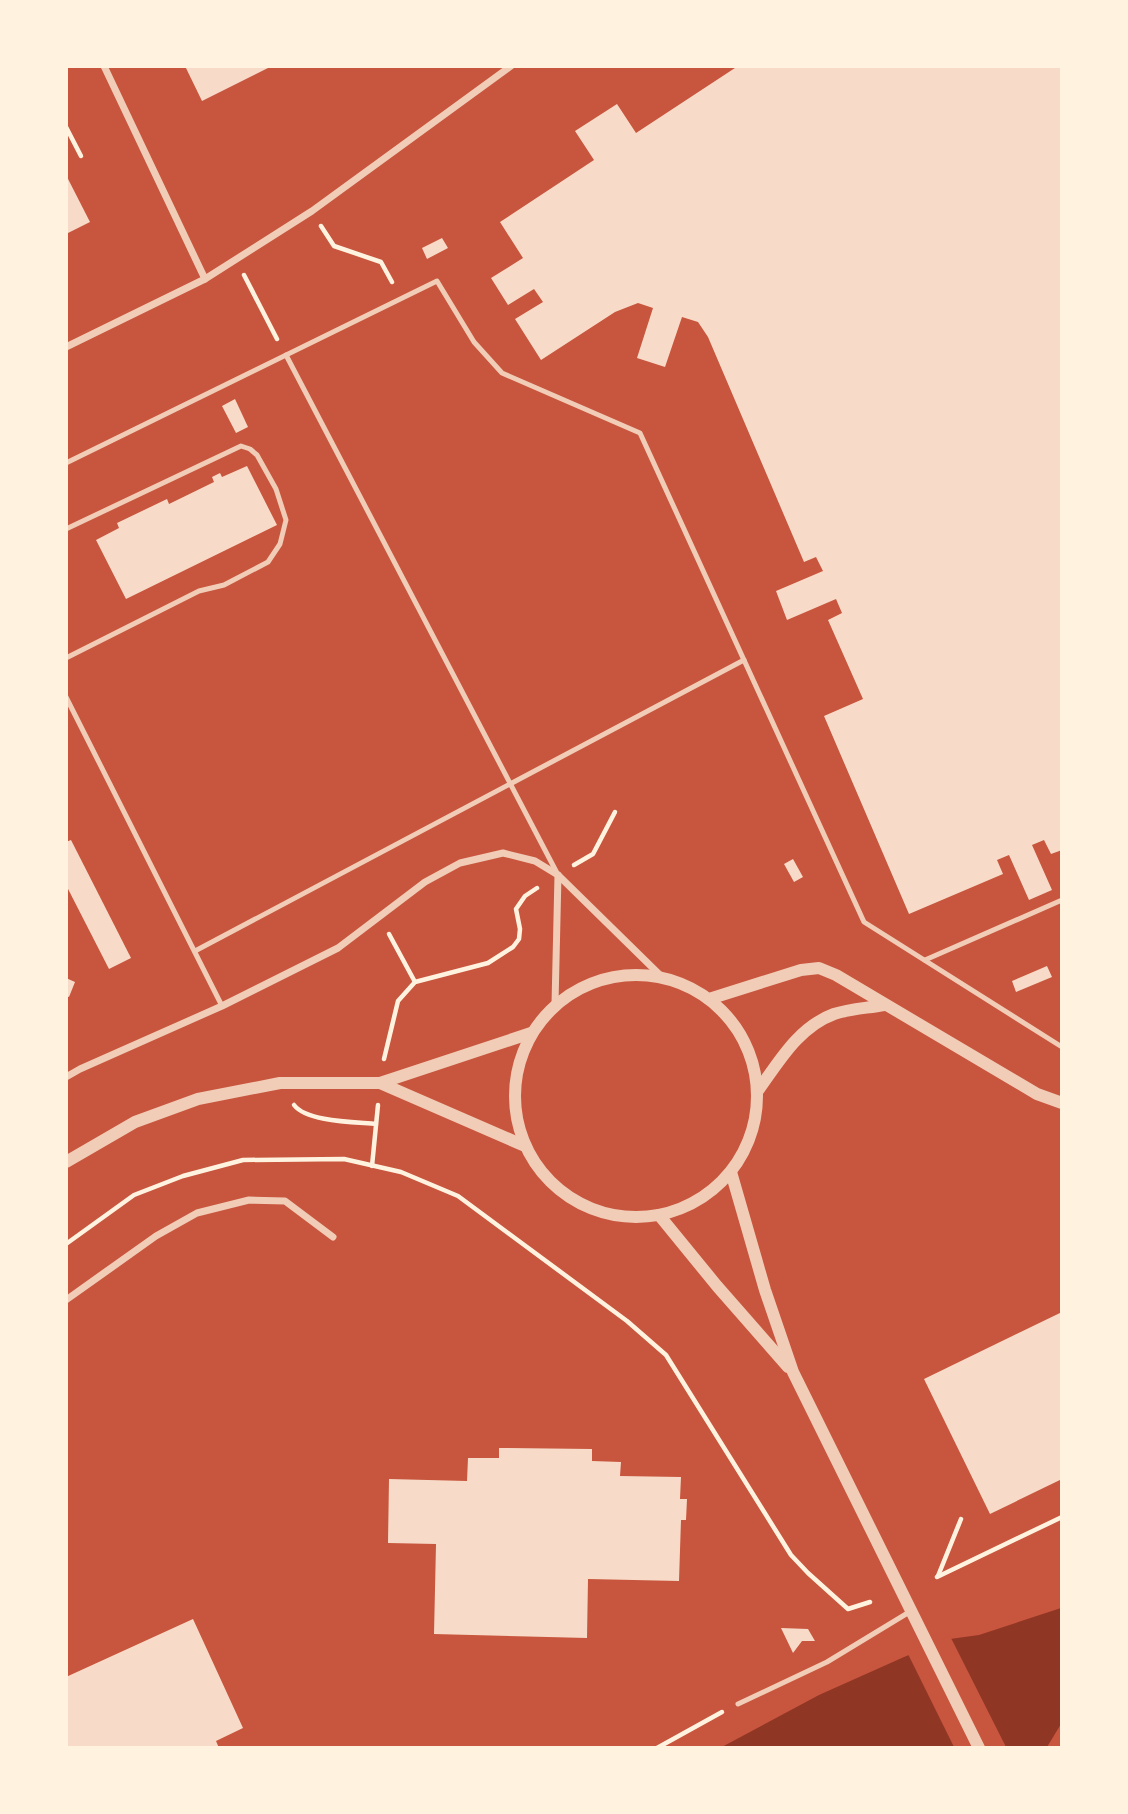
<svg xmlns="http://www.w3.org/2000/svg" width="1128" height="1814" font-family="'Zilla Slab',serif">
	<style>
		.water { fill: #8f3625 }
		.pier { fill: #c8553d }
		.building { fill: #f7dbc8 }
		.lines { fill: none; stroke-linecap: round; stroke-linejoin: round }
		.path { stroke: #fff3e0; stroke-width: 4.5 }
		.service { stroke: #f1ccb7; stroke-width: 5 }
		.minor { stroke: #f1ccb7; stroke-width: 7 }
		.tertiary { stroke: #f1ccb7; stroke-width: 12 }
	</style>
	<rect width="100%" height="100%" fill="#c8553d"/>
	<polygon class="water" points="1061,1608 1061,1724 1047,1747 720,1748 819,1695 904,1657 950,1639 979,1635"/>
	<polygon class="pier" points="950,1636 1006,1747 954,1747 907,1652"/>
	<g class="building">
		<polygon points="185,66 272,66 202,101"/>
		<polygon points="738,66 1062,66 1062,850 1051,854 1044,840 1032,845 1052,890 1029,900 1009,855 997,860 1003,874 909,914 824,716 863,699 828,620 842,613 836,599 787,620 776,591 823,571 816,557 804,562 708,337 698,322 682,317 665,367 637,358 653,308 638,303 615,312 541,360 515,319 543,302 534,289 508,305 491,278 523,258 500,222 594,160 575,131 617,104 636,133"/>
		<polygon points="66,175 90,222 66,234"/>
		<polygon points="442,238 448,248 427,259 422,248"/>
		<polygon points="235,399 248,427 236,433 222,406"/>
		<polygon points="247,466 277,525 126,599 96,540 119,528 117,523 167,499 169,504 214,482 212,477 220,473 222,477"/>
		<polygon points="71,840 131,958 109,969 66,885 66,842"/>
		<polygon points="793,859 803,877 794,882 784,864"/>
		<polygon points="1047,966 1052,977 1016,992 1012,981"/>
		<polygon points="66,978 75,982 69,997 66,996"/>
		<polygon points="1062,1312 1062,1479 990,1514 924,1379"/>
		<polygon points="499,1448 592,1449 592,1461 621,1462 620,1476 681,1477 680,1499 687,1499 686,1520 681,1520 679,1581 588,1579 587,1638 434,1634 436,1544 388,1543 389,1479 467,1481 468,1458 499,1458"/>
		<polygon points="193,1619 243,1728 216,1741 219,1748 66,1748 66,1677"/>
		<polygon points="781,1628 808,1629 815,1641 802,1641 793,1653"/>
	</g>
	<g class="lines">
		<g class="path">
			<polyline points="66,127 81,156"/>
			<polyline points="321,226 334,246 381,262 392,282"/>
			<polyline points="244,275 277,339"/>
			<polyline points="574,865 593,854 615,812"/>
			<polyline points="389,934 415,982"/>
			<polyline points="384,1059 398,1001 415,982 488,963 513,947 519,939 520,929 516,909 525,896 537,888"/>
			<path d="M294,1105c13,17 61,17 82,19"/>
			<polyline points="372,1166 378,1105"/>
			<polyline points="66,1244 134,1195 183,1176 243,1160 344,1159 401,1172 458,1196 627,1321 666,1355 791,1555 808,1573 848,1609 870,1602"/>
			<polyline points="938,1576 961,1519"/>
			<polyline points="937,1577 1062,1517"/>
			<polyline points="657,1748 722,1712"/>
		</g>
		<g class="service">
			<polyline points="286,355 557,873"/>
			<polyline points="66,463 437,281 474,342 502,373 640,433 864,922 1062,1047"/>
			<polyline points="66,529 241,446 250,449 257,455 276,489 286,520 280,544 268,562 224,585 199,591 66,658"/>
			<polyline points="66,697 222,1006"/>
			<polyline points="195,951 744,660"/>
			<polyline points="925,960 1062,900"/>
			<polyline points="738,1704 827,1662 911,1611"/>
		</g>
		<g class="minor">
			<polyline points="104,66 205,279"/>
			<polyline points="66,347 205,279 312,211 511,66"/>
			<polyline points="555,1004 558,875"/>
			<polyline points="66,1077 80,1069 222,1006 338,948 425,882 460,863 503,853 535,861 558,875 661,976"/>
			<polyline points="66,1300 156,1236 197,1213 249,1200 285,1201 333,1237"/>
		</g>
		<g class="tertiary">
			<circle cx="636" cy="1096" r="121"/>
			<polyline points="709,999 801,970 819,968 836,975 1037,1094 1062,1103"/>
			<polyline points="380,1083 525,1146"/>
			<path d="M757,1092c21,-29 41,-65 77,-78 15,-5 34,-6 50,-9"/>
			<polyline points="66,1162 135,1122 198,1099 280,1083 380,1083 531,1033"/>
			<polyline points="731,1172 765,1290 793,1372 979,1748"/>
			<polyline points="659,1215 717,1286 788,1367"/>
		</g>
	</g>
	<rect width="1128" height="1814" fill="none" stroke="#fff3e0" stroke-width="136"/>
</svg>
